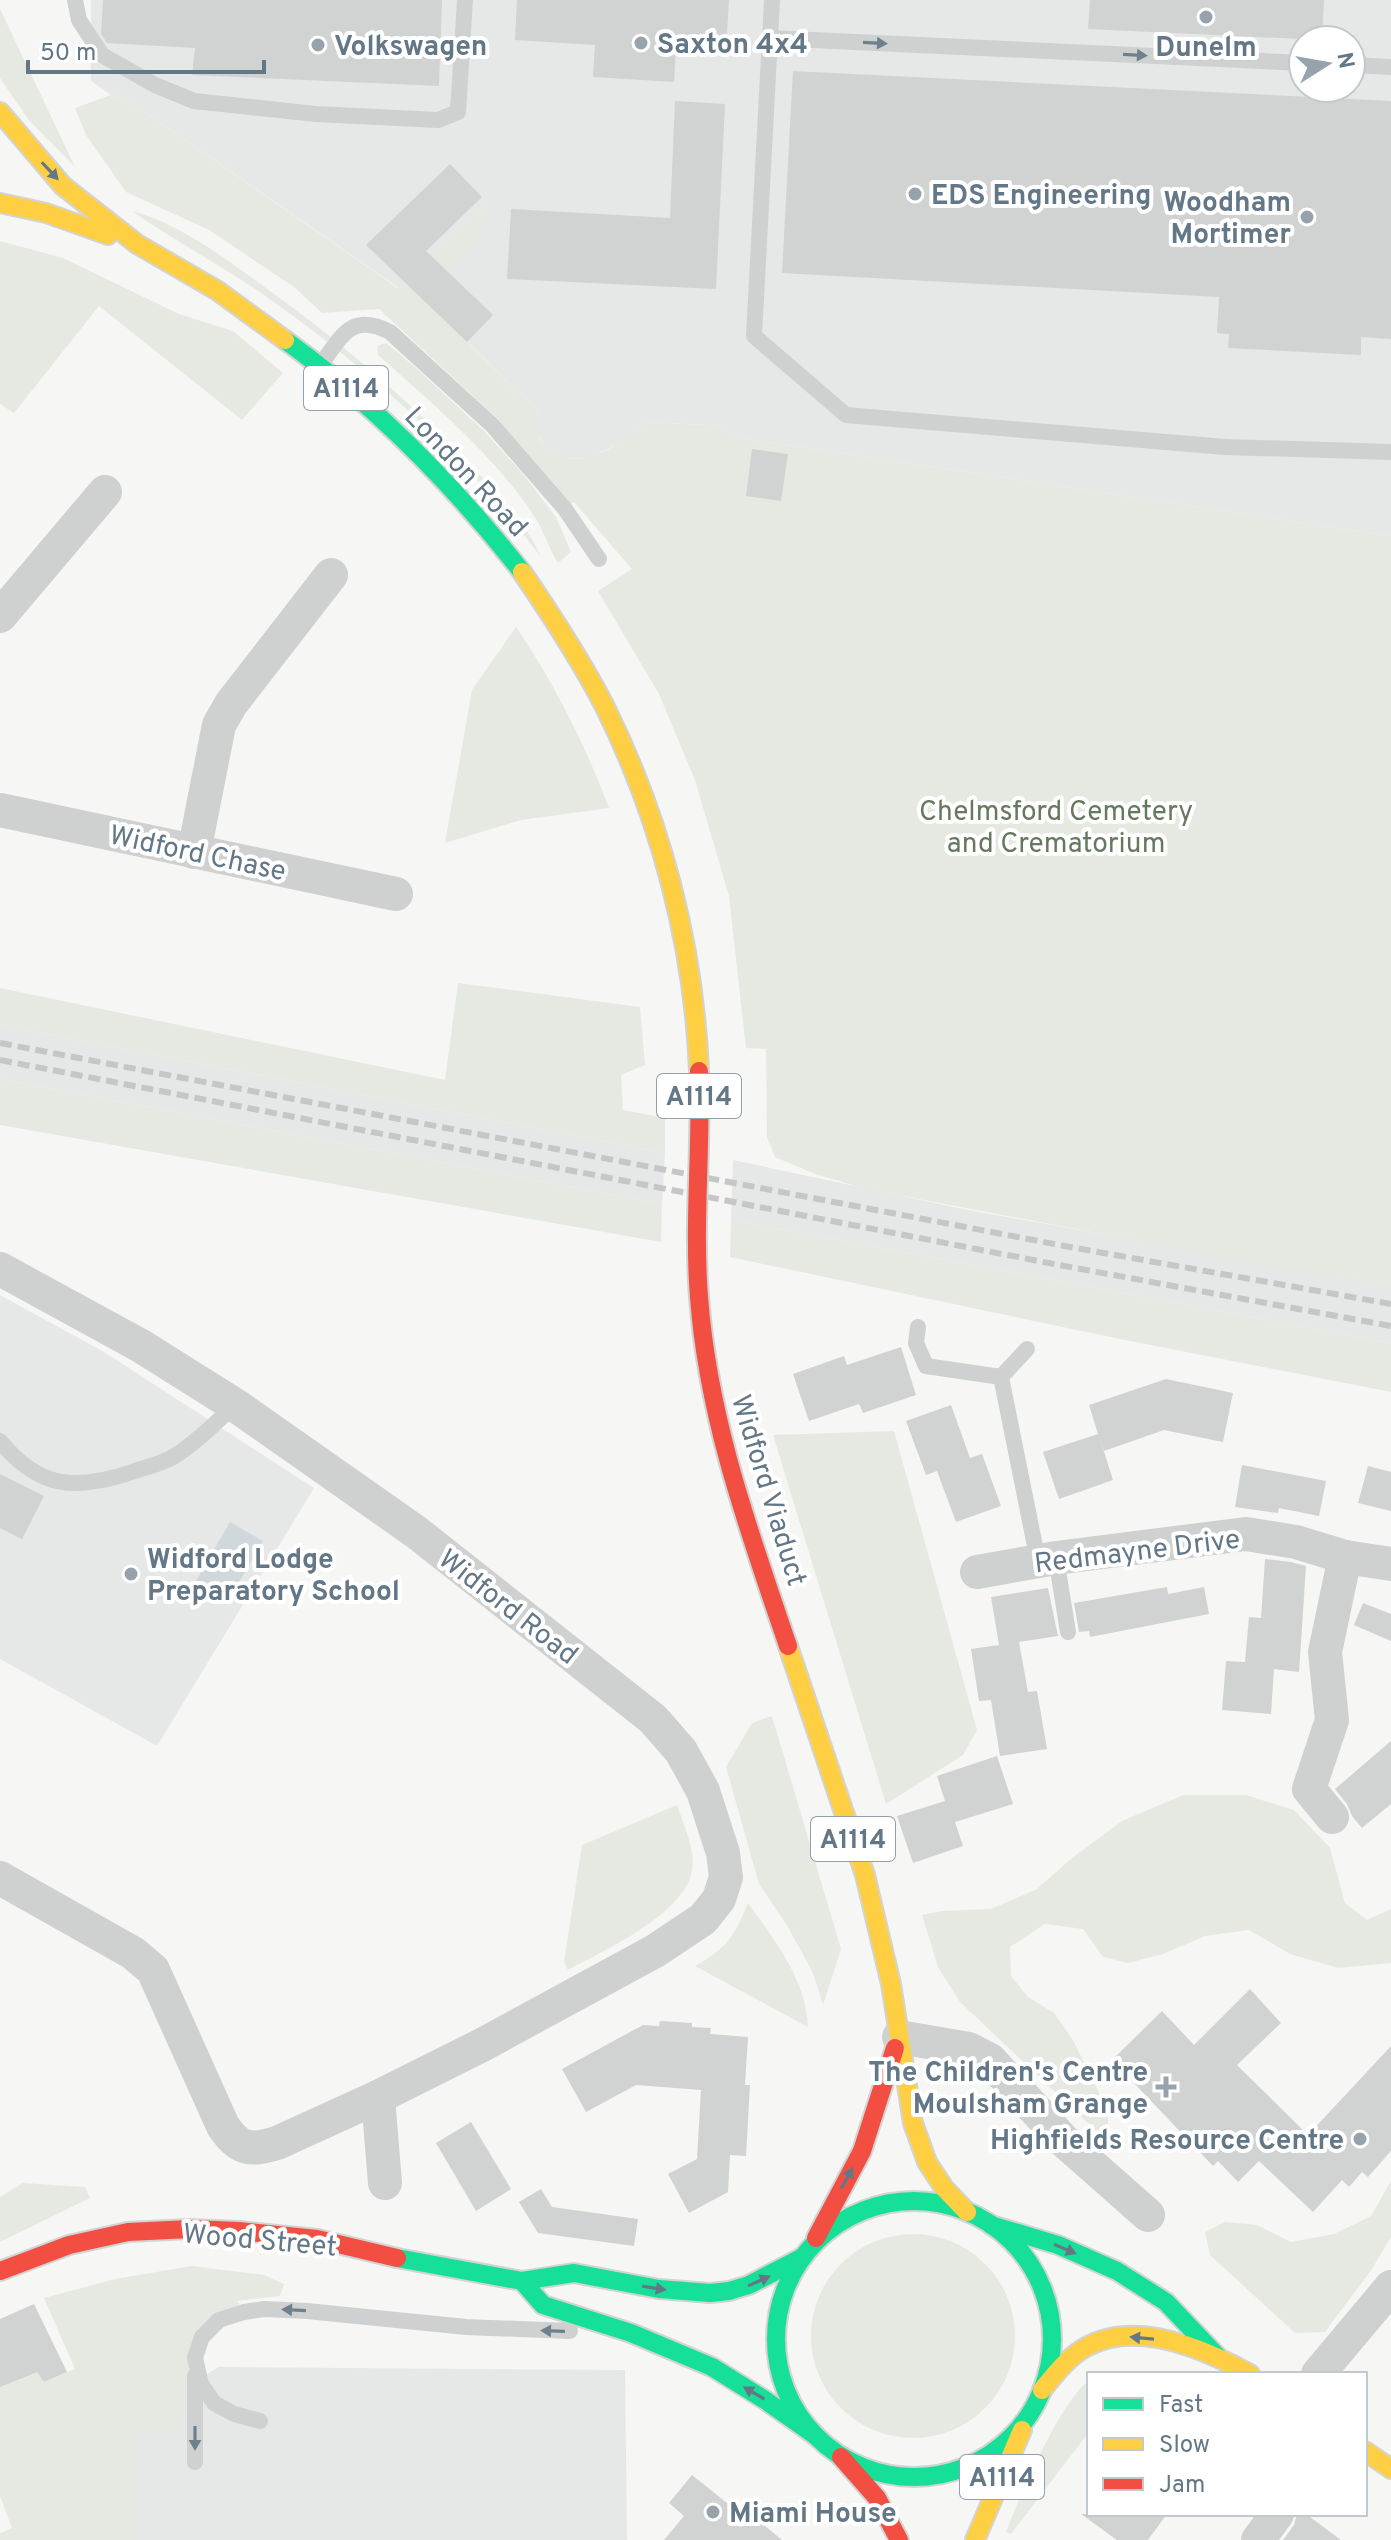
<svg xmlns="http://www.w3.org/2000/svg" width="1391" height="2540" font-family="Overpass,sans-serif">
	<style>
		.built { fill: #e6e8e7; fill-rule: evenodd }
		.green { fill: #e6e9e2 }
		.water { fill: #d0d8db }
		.building { fill: #d1d2d2 }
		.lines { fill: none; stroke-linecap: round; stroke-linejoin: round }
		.fast-casing { stroke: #d2d4d4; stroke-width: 22 }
		.slow-casing { stroke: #d2d4d4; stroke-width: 22 }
		.jam-casing { stroke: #d2d4d4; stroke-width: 22 }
		.lane { stroke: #cfd1d1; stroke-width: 16 }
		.street { stroke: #cfd1d1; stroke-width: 34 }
		.fast { stroke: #16e098; stroke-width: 18 }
		.slow { stroke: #ffcf43; stroke-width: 18 }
		.jam { stroke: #f24e42; stroke-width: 18 }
		.rail { stroke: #c5c6c7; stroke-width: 6; stroke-dasharray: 12 6; stroke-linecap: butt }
		.slow-bridge-casing { stroke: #d1d3d3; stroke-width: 22; stroke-linecap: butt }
		.jam-bridge-casing { stroke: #d1d3d3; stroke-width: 22; stroke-linecap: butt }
		.slow-bridge { stroke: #ffcf43; stroke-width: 18 }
		.jam-bridge { stroke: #f24e42; stroke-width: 18 }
		.oneway { fill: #6e808e }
		.oneway2 { fill: #637787 }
		.poi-dot { fill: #96a3ad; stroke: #fff; stroke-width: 3 }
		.labels { text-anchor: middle; stroke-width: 8; stroke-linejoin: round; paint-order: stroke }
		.shield { fill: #fff; stroke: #92a0ab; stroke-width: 2 }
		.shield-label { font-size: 26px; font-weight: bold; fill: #637787 }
		.poi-label { font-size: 28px; font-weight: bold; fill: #637787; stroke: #fff; text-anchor: start }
		.street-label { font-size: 28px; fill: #637787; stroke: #fff }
		.park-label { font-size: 28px; fill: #64795e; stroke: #fff }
	</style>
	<rect width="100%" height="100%" fill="#f6f6f4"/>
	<g class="built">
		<path d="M91,0h1300v536l-664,-100v-10l-81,-4 -21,18 -35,18 -27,1 -18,-11 -10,-19 3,-18 -115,-113 60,-92 -84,82 -270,-187 -18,-6 -20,-14zM1303,40h48v48h-48z"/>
		<polygon points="0,1025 665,1153 662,1204 0,1079"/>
		<polygon points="733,1160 963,1209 1391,1286 1391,1343 731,1220"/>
		<polygon points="0,1295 104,1352 314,1488 157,1746 0,1659"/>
		<polygon points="218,2367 625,2370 627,2540 130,2540 125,2429"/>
	</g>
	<g class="green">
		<polygon points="0,9 75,167 28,119 0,78"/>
		<path d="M111,95l18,6 269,187 86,-83 -3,34 -58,60 115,112c-2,16 -2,30 12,40 33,22 70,-7 96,-29l82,4v10l663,100v750l-163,-28 -362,-69 -51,-15 -40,-17 -8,-20 -1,-88 -20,-1 -17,-152 -34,-116 -36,-86 -61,-103 34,-22 -58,-67 -9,7 -67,-90 -119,-110 -57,4 -28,-26 -85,-57 -83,-38 -40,-57 -11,-27z"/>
		<path d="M132,211c47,13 87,43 127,72 76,54 143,111 208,178 28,30 57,58 74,96 -77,-103 -175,-191 -280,-264 -42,-29 -88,-53 -129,-82z"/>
		<polygon points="0,241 63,258 179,314 233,331 283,373 242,420 99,306 14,413 0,404"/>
		<path d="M386,343l29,24 70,65 38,42 33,43 15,35 -13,11c-8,-12 -12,-26 -19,-39 -37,-62 -107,-121 -161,-169l-1,-9z"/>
		<path d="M516,627c38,56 69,117 93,181l-88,12 -76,23 27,-153z"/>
		<polygon points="458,983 640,1007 645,1065 621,1075 623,1110 665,1118 665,1153 0,1025 0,988 445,1080"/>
		<polygon points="0,1079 662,1204 661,1242 0,1125"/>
		<polygon points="731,1220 1391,1343 1391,1392 1120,1339 730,1257"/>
		<polygon points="894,1431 977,1730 963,1755 886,1804 773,1435"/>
		<polygon points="772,1716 841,1949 823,2005 813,1973 788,1927 759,1884 726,1767 752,1723"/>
		<polygon points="1183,1795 1246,1795 1294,1810 1330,1848 1345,1903 1367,1920 1391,1909 1391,1963 1338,1968 1290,1954 1249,1930 1205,1936 1163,1954 1128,1963 1103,1957 1083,1929 1045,1924 1010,1947 1011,1976 1028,1997 1054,2013 1073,2040 1108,2111 1108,2142 960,2002 938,1967 922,1915 941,1911 991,1909 1037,1889 1072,1858 1122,1821"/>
		<path d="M677,1805c6,19 19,45 15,66 -9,44 -87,79 -124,99l-4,-8 18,-117z"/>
		<path d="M748,1903c27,38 58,76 60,124l-113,-61c32,-18 39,-29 53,-63z"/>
		<polygon points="1391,2181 1391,2237 1372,2269 1325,2332 1295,2333 1210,2255 1205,2232 1225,2222 1257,2225 1291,2242 1334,2234 1371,2216"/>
		<polygon points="23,2183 85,2187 90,2198 0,2242 0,2197"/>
		<circle cx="913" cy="2336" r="102"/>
		<polygon points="192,2266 264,2275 284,2284 280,2296 237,2301 244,2312 219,2320 195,2358 177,2432 135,2432 137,2540 0,2540 0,2533 12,2528 0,2496 0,2387 35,2369 44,2382 75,2369 44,2298 115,2279"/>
		<path d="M1089,2380v52l-78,102 -5,-2c14,-37 54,-130 83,-152z"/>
	</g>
	<polygon class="water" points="230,1522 263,1541 226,1605 193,1586"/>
	<g class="building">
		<polygon points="103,0 442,0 439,86 192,75 195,48 107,43 101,34"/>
		<polygon points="517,0 729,0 726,50 676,47 674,82 593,77 595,45 515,40"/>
		<polygon points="1090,0 1324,0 1322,40 1088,29"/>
		<polygon points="793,71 1391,101 1391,339 1361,337 1361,355 1228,348 1229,334 1217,333 1219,297 782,273"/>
		<polygon points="675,101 725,104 716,289 507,279 511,209 670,218"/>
		<polygon points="450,164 482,197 426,251 493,315 467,342 366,245"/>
		<polygon points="752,449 788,454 781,501 746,496"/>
		<polygon points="901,1347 916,1395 863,1413 859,1404 809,1421 793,1374 844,1356 847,1365"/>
		<polygon points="1166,1379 1233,1393 1223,1442 1164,1430 1104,1451 1099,1436 1113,1480 1059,1499 1043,1452 1098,1434 1089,1405"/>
		<polygon points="951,1405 970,1458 982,1454 1001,1506 956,1522 937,1471 926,1475 906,1421"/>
		<polygon points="1242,1465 1326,1481 1319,1516 1279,1508 1278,1513 1235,1507"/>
		<polygon points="1368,1466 1391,1472 1391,1511 1358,1503"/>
		<polygon points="0,1474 44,1496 22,1539 0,1528"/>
		<polygon points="1265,1559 1291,1562 1306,1566 1299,1672 1274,1669 1271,1714 1222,1710 1226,1661 1245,1662 1249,1617 1261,1618"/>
		<polygon points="1167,1587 1168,1594 1204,1587 1209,1614 1090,1637 1089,1631 1079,1632 1074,1603"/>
		<polygon points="1048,1588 1058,1636 1019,1642 1028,1692 1037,1691 1047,1749 1000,1756 991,1700 979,1701 971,1649 999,1645 991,1597"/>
		<polygon points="1363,1603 1391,1614 1391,1641 1354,1625"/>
		<polygon points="1391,1741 1391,1804 1362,1828 1352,1816 1347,1804 1335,1789"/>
		<polygon points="997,1756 1013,1804 955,1822 963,1846 913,1863 897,1816 945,1801 937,1776"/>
		<polygon points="1250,1989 1281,2023 1237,2065 1308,2135 1391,2046 1391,2151 1368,2177 1362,2172 1349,2187 1342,2180 1313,2212 1259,2161 1238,2182 1218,2161 1213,2166 1112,2060 1162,2011 1194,2045"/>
		<polygon points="660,2021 692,2023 692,2027 711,2028 710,2034 748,2037 745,2085 750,2085 746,2156 730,2155 728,2192 689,2213 668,2174 697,2159 701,2090 636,2085 586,2112 562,2069 643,2025 659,2026"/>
		<polygon points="471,2122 511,2189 476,2211 436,2143"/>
		<polygon points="541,2189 552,2207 638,2219 634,2246 538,2233 519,2202"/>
		<polygon points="34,2304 67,2372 44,2382 37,2372 0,2387 0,2319"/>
		<polygon points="692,2475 732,2507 736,2502 782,2540 664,2540 684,2516 669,2503"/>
		<polygon points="1081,2514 1167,2514 1148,2540 1117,2540"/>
		<polygon points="1297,2514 1306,2514 1341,2540 1283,2540 1294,2525"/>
	</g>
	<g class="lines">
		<defs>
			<g id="fast">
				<path d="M285,340c90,65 169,145 237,232"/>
				<circle cx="914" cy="2339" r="138"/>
				<polyline points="991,2225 1058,2245 1117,2271 1166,2302 1218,2357"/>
				<polyline points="397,2258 522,2281 574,2273 659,2289 710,2293 729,2291 749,2285 803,2257"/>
				<polyline points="522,2281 543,2305 631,2333 712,2367 765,2400 816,2436"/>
			</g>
			<g id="slow">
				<polyline points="0,112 63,186 137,244 218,291 285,340"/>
				<polyline points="0,203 46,213 108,235"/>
				<polyline points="788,1646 865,1875 891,1984 913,2123 927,2162 944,2188 967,2212"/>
				<path d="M1042,2390c13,-16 26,-33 44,-43 50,-28 119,2 164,27"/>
				<polyline points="1365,2451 1391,2469"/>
				<polyline points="975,2540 1022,2430"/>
			</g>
			<g id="jam">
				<polyline points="816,2238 862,2151 895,2048"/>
				<polyline points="0,2271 69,2245 128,2232 190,2229 239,2231 317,2239 397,2258"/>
				<polyline points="841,2457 877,2498 899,2540"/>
			</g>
		</defs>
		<use href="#fast" class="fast-casing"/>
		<use href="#slow" class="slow-casing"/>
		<use href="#jam" class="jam-casing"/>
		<g class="lane">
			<polyline points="75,0 79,20 102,55 155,85 194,101 316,114 438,120 458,112 465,0"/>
			<polyline points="772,0 754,336 846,415 1225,447 1391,452"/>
			<polyline points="770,38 1303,63"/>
			<polyline points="1351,65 1391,67"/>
			<path d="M321,364c21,-28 30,-52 69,-32l102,93 73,84 34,50"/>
			<polyline points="918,1327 916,1343 926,1366 1001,1377"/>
			<polyline points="1027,1349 1001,1377 1038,1561"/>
			<path d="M0,1441c39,48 76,50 132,31 14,-5 29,-8 41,-15 23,-14 42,-34 62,-52"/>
			<polyline points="1056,1558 1068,1632"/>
			<polyline points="260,2421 234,2414 214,2403 201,2384 195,2358 202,2337 219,2320 244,2312 264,2309 307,2311 466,2327 570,2331"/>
			<polyline points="195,2462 195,2376"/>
		</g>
		<g class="street">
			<polyline points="0,616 105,492"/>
			<polyline points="0,810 396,894"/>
			<polyline points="194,852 219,725 231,704 331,575"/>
			<polyline points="0,1269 141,1346 238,1407 416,1532 653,1719 681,1751 703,1791 723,1853 726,1877 719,1899 703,1919 655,1951 482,2045 378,2097 385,2183"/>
			<polyline points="977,1572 1056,1558 1246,1534 1296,1542 1345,1557 1391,1564"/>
			<polyline points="1332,1817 1309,1789 1332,1720 1325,1652 1345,1557"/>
			<path d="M0,1878l133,75 20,17 70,156c16,24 27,25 54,17l101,-46"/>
			<polyline points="899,2037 969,2049 990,2060 1063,2140 1148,2215"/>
			<polyline points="1318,2374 1391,2287"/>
			<polyline points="1258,2540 1277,2514"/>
		</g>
		<use href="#fast" class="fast"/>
		<use href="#slow" class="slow"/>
		<use href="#jam" class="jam"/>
		<g class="rail">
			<polyline points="0,1043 1070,1247 1391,1304"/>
			<polyline points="0,1060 1059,1265 1391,1326"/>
		</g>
		<defs>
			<path id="slow-bridge" d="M522,572c30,44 59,88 83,135 56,113 89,239 94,364"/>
			<path id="jam-bridge" d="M699,1071c3,75 -6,151 0,226 9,122 50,234 89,349"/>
		</defs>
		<use href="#slow-bridge" class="slow-bridge-casing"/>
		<use href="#jam-bridge" class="jam-bridge-casing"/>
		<use href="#slow-bridge" class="slow-bridge"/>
		<use href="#jam-bridge" class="jam-bridge"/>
	</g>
	<defs><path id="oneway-solid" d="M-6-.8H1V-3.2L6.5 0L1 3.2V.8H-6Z" transform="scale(2)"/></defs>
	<g class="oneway">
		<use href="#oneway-solid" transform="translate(875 43) rotate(3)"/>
		<use href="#oneway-solid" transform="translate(1135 55) rotate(3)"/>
		<use href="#oneway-solid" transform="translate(294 2310) rotate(-177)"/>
		<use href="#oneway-solid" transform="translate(553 2331) rotate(-178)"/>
		<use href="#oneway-solid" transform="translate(195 2438) rotate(90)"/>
	</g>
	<g class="oneway2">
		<use href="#oneway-solid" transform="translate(50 171) rotate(47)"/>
		<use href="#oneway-solid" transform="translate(847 2178) rotate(-61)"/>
		<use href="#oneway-solid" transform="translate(1065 2249) rotate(23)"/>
		<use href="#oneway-solid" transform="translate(759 2281) rotate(-24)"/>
		<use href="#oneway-solid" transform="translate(654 2288) rotate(9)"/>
		<use href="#oneway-solid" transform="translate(1142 2338) rotate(-175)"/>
		<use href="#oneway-solid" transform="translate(754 2393) rotate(-150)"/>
	</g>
	<g class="poi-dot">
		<circle cx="1206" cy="17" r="8"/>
		<circle cx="641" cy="43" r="8"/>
		<circle cx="318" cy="45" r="8"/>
		<circle cx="915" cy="194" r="8"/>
		<circle cx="1307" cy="217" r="8"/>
		<circle cx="131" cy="1574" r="8"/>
		<path d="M1162 2075h8v8h8v8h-8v8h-8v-8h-8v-8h8z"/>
		<circle cx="1360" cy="2139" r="8"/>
		<circle cx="713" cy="2512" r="8"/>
	</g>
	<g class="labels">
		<g class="shield">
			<rect x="304" y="366" width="84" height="44" rx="6"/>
			<rect x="657" y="1074" width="84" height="44" rx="6"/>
			<rect x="811" y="1817" width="84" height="44" rx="6"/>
			<rect x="960" y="2455" width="84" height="44" rx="6"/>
		</g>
		<g class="shield-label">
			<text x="346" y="397">A1114</text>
			<text x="699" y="1105">A1114</text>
			<text x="853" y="1848">A1114</text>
			<text x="1002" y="2486">A1114</text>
		</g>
		<g class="poi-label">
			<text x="657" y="53">Saxton 4x4</text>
			<text x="334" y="55">Volkswagen</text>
			<text x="1206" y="56" text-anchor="middle">Dunelm</text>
			<text x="931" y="204">EDS Engineering</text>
			<text x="1291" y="211" text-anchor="end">Woodham<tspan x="1291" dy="32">Mortimer</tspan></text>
			<text x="147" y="1568">Widford Lodge<tspan x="147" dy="32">Preparatory School</tspan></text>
			<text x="1148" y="2081" text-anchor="end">The Children's Centre<tspan x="1148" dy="32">Moulsham Grange</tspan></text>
			<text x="1344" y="2149" text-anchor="end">Highfields Resource Centre</text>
			<text x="729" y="2522">Miami House</text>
		</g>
		<g class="street-label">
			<text transform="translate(467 471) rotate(47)" y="10">London Road</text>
			<text transform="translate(198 852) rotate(12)" y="10">Widford Chase</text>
			<text transform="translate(770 1490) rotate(73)" y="10">Widford Viaduct</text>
			<text transform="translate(1137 1550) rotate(-7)" y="10">Redmayne Drive</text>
			<text transform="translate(509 1606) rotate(38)" y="10">Widford Road</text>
			<text transform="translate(260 2239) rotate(5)" y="10">Wood Street</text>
		</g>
		<g class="park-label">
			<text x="1056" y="820">Chelmsford Cemetery<tspan x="1056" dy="32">and Crematorium</tspan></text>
		</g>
	</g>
	<rect x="1087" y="2372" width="280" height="144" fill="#ffffff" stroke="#c1c9cf" stroke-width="2"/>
	<rect x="1103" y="2398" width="40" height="12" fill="#16e098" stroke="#c1c9cf" stroke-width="2"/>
	<text x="1159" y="2412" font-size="24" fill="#637787">Fast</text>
	<rect x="1103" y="2438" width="40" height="12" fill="#ffcf43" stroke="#c1c9cf" stroke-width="2"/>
	<text x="1159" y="2452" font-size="24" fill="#637787">Slow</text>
	<rect x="1103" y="2478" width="40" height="12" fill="#f24e42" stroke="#c1c9cf" stroke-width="2"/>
	<text x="1159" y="2492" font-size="24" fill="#637787">Jam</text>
	<g transform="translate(1327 64) rotate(79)"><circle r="38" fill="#ffffff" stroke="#c1c9cf" stroke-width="2"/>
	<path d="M0-6L14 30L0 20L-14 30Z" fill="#96a3ad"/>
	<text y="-12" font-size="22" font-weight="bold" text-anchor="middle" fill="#637787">N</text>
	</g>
	<path d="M28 60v12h236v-12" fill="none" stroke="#637787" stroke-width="4"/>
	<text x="40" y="60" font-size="24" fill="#637787" stroke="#ffffff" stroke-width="6" paint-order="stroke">50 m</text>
</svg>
